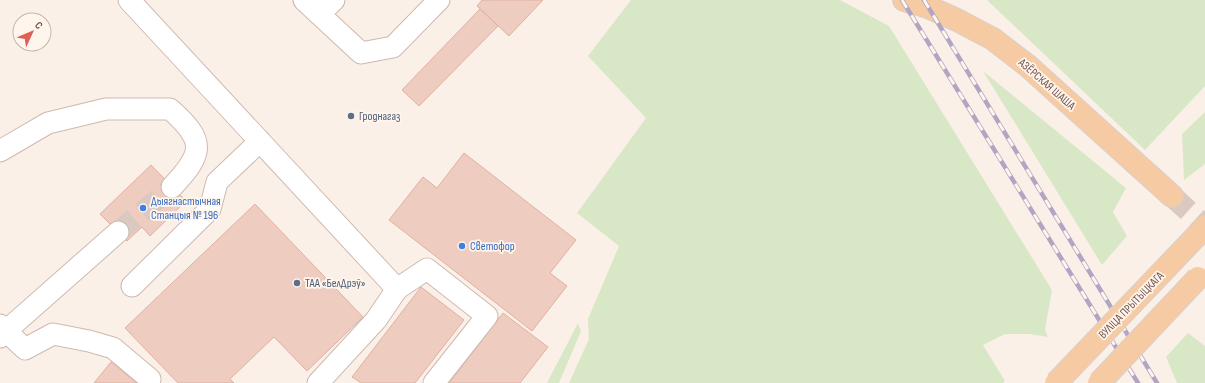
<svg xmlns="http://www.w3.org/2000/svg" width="1205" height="383" font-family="'Sofia Sans Condensed',sans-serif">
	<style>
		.green { fill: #d8e8c6 }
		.building { fill: #efccc0; stroke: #e1b0a1 }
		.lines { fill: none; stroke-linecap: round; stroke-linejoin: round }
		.minor-tunnel { stroke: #d9c9c0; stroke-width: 21; stroke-dasharray: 21 10; stroke-linecap: butt }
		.major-tunnel { stroke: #d9c9c0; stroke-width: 22; stroke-dasharray: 22 11; stroke-linecap: butt }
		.minor-casing { stroke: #ceb9b0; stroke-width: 23 }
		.major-casing { stroke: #d8cfcd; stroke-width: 24 }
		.minor { stroke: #fff; stroke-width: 21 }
		.major { stroke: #f6cba3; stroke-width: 22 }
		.rail-casing { stroke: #b2a5c4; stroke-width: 4.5 }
		.rail { stroke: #fef5ed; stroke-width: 3; stroke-dasharray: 9; stroke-linecap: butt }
		.major-bridge-casing { stroke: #d8cfcd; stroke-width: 24; stroke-linecap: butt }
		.major-bridge { stroke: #f6cba3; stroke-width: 22 }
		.service-dot { fill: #5c6f8a; stroke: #fef5ed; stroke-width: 1.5 }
		.shop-dot { fill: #3f7fe0; stroke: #fef5ed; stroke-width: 1.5 }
		.labels { text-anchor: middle; stroke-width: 3.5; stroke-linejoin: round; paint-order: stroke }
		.street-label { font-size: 12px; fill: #73554d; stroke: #fef5ed }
		.service-label { font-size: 12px; fill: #4e5e75; stroke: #fef5ed; text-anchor: start }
		.shop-label { font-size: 12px; fill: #366cbe; stroke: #fef5ed; text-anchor: start }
	</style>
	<rect width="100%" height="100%" fill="#fbf0e7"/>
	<g class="green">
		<polygon points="631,0 840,0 889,26 1052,290 1045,330 1048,337 1029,334 1005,334 983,345 1005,381 1003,383 569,383 589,339 588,319 619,246 577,213 646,118 588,56"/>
		<polygon points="987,0 1205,0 1205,86 1145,150"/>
		<polygon points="983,71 1126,188 1113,212 1127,236 1102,265"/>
		<polygon points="1205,112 1205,164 1184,180 1182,134"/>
		<polygon points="578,323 581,331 559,383 547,383"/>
		<polygon points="1188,333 1205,346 1205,383 1177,383 1166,357"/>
	</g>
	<g class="building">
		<polygon points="482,0 543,0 509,36 477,6"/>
		<polygon points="480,9 498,26 419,106 402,90"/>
		<polygon points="464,153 576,240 550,273 567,286 532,331 389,220 423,177 437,188"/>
		<polygon points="151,165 186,201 150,236 142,227 127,241 100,214"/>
		<polygon points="255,204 363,317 307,371 274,337 230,379 234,383 178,383 125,328"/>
		<polygon points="421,287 464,320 415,383 361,383 352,377"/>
		<polygon points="503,313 548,347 520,383 449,383"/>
		<polygon points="111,362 137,383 94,383"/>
	</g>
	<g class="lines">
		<polyline class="minor-tunnel" points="118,232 172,187"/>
		<polyline class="major-tunnel" points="1172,196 1205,226"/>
		<defs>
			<g id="minor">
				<polyline points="129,0 397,289 376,320 318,383"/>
				<polyline points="304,0 319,14 334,0"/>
				<polyline points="319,14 361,53 393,47 439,0"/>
				<path d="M0,151l48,-28 58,-14h64c36,32 34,44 2,78"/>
				<polyline points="132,286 210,209 217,182 260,141"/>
				<polyline points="397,289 427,269 487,316 434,383"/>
				<polyline points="0,325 6,331 118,232"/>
				<polyline points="0,337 6,331 25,349 53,334 89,341 113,348 150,379"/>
			</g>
			<polyline id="major" points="904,0 928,7 957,20 993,39 1028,66 1172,196"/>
		</defs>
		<use href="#minor" class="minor-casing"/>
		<use href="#major" class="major-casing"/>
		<use href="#minor" class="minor"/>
		<use href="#major" class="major"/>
		<defs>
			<g id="rail">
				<polyline points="902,0 1138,383"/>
				<polyline points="924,0 1157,383"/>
			</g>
		</defs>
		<use href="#rail" class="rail-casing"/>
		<use href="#rail" class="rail"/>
		<defs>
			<g id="major-bridge">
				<polyline points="1056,383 1205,227"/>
				<polyline points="1099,383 1198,278"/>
			</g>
		</defs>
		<use href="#major-bridge" class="major-bridge-casing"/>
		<use href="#major-bridge" class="major-bridge"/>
	</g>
	<g class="service-dot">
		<circle cx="351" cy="116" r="4"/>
		<circle cx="297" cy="283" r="4"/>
	</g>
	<g class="shop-dot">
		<circle cx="143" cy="208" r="4"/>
		<circle cx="462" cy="246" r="4"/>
	</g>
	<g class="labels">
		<g class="street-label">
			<text transform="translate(1047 84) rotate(41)" y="4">АЗЁРСКАЯ ШАША</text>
			<text transform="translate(1131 305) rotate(-46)" y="4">ВУЛІЦА ПРЫТЫЦКАГА</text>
		</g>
		<g class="service-label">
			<text x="359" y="120">Гроднагаз</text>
			<text x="305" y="287">ТАА «БелДрэў»</text>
		</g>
		<g class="shop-label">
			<text x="151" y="205">Дыягнастычная<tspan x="151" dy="14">Станцыя № 196</tspan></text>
			<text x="470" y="250">Светофор</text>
		</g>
	</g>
	<g transform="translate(32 32) rotate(46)"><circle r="19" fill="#fef5ed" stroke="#c6b5ad"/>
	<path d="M0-3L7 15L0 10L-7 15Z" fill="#de5f53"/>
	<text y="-6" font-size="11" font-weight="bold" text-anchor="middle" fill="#73554d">С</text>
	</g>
</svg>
